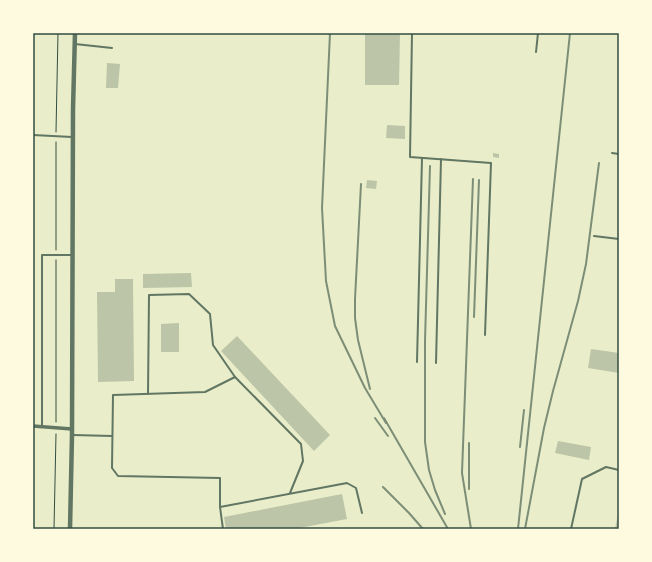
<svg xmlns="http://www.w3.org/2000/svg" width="652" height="562" font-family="Lato,sans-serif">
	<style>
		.building { fill: #bcc5a7 }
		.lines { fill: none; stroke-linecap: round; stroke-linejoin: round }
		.path { stroke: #344e41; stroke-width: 1 }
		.service { stroke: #617663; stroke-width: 2 }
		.minor { stroke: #617663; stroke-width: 3.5 }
		.tertiary { stroke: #617663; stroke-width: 4.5 }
		.rail { stroke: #7c8e77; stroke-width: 2 }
		.neatline { fill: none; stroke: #344e41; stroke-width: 1.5 }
	</style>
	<rect width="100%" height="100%" fill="#e9edc9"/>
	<g class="building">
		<polygon points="365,33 400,33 399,85 365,85"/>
		<polygon points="107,63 120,64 118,88 106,88"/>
		<polygon points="387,125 405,126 405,139 386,138"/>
		<polygon points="493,153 499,154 499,158 493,157"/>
		<polygon points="367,180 377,181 376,189 366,188"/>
		<polygon points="191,273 192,287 143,288 143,274"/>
		<polygon points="115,279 133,279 134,381 98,382 97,292 115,292"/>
		<polygon points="179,323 179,352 161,352 161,324"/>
		<polygon points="237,336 330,435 314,451 221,351"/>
		<polygon points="591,349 619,353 619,373 588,368"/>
		<polygon points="558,441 591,447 589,460 555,453"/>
		<polygon points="342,494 347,519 294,529 226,529 224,517"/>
		<polygon points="618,514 619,529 615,529"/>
	</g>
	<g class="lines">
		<g class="path">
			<polyline points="56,132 58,33"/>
			<polyline points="56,250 56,142"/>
			<polyline points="56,422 56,260"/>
			<polyline points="54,529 56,434"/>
		</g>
		<g class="service">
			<polyline points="412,33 410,157 491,163 485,335"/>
			<polyline points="75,44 112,48"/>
			<polyline points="536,52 538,33"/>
			<polyline points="33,135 72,137"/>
			<polyline points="612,153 619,154"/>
			<polyline points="594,236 619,239"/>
			<polyline points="417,362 422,158"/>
			<polyline points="436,363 441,159"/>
			<polyline points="148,394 149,295 189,294 210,314 213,345 235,377 301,444 303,461 290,493"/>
			<polyline points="42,426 42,255 73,255"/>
			<polyline points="73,435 112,436"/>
			<polyline points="220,507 347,483 356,488 362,513"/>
			<polyline points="223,529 220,507 220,478 118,476 112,468 113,395 205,392 235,377"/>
			<polyline points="571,529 582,479 606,467 619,470"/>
		</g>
		<polyline class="minor" points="33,426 72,429"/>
		<polyline class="tertiary" points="70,529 72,435 73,109 75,33"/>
		<g class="rail">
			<polyline points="330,33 322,208 326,281 335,326 365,388 386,423"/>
			<polyline points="430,166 425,341 425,442 429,470 435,490 445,514"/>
			<polyline points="361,184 355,299 355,318 358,340 370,389"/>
			<polyline points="474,317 479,180"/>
			<polyline points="375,418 388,436"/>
			<polyline points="384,418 448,529"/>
			<polyline points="469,443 469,489"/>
			<polyline points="520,447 524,410"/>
			<polyline points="383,487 409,513 423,529"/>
			<polyline points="471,529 462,473 473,179"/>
			<polyline points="518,529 570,33"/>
			<polyline points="525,529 544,428 553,391 578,301 586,264 599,163"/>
		</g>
	</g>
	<rect width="652" height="562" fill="none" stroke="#fefae0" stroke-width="68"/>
	<rect x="34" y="34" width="584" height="494" class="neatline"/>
</svg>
